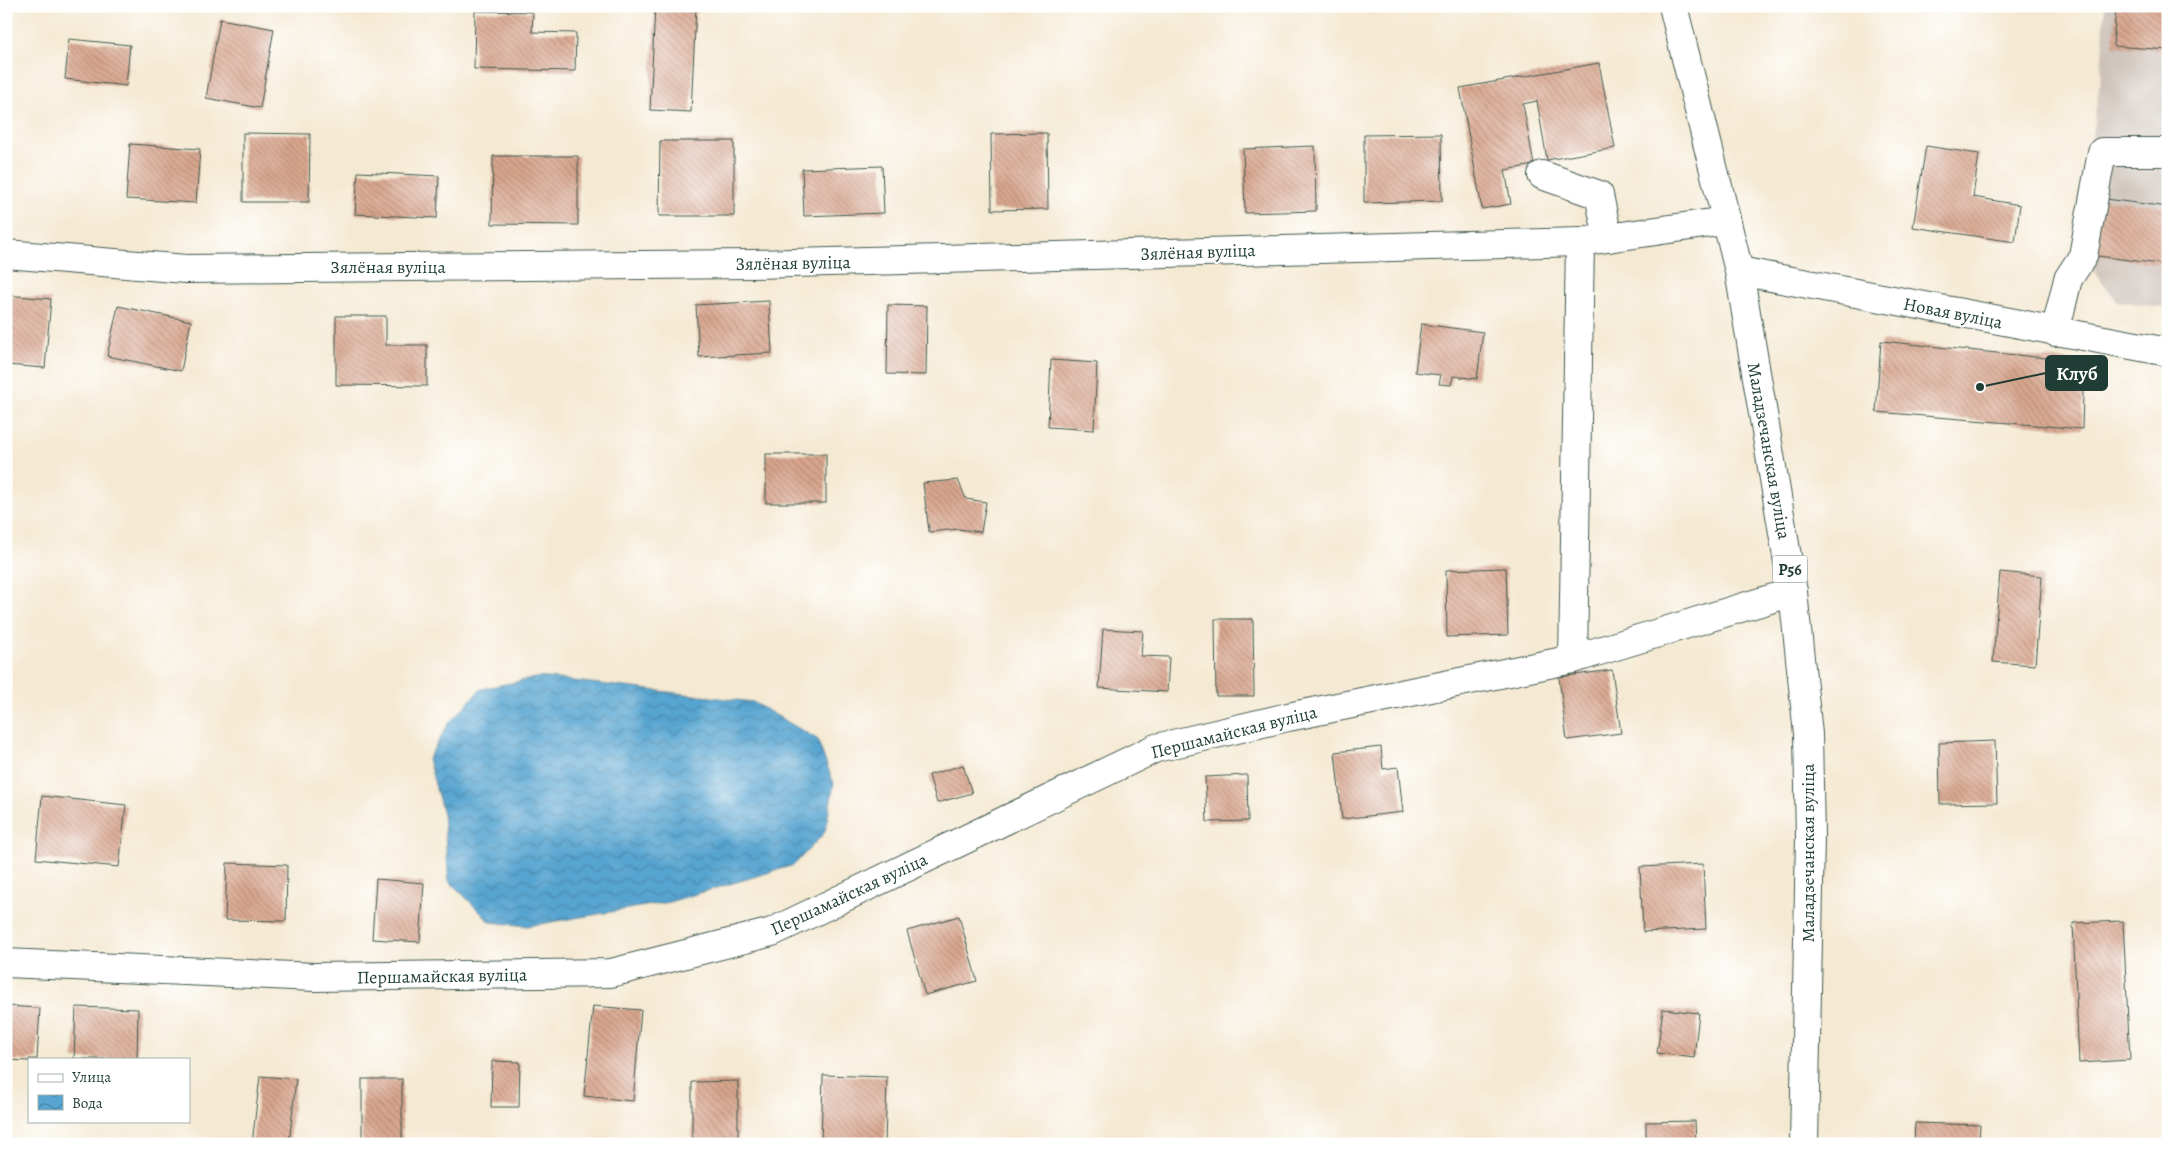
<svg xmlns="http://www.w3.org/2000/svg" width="2174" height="1150" font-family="Alegreya,serif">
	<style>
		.industrial { fill: #cdc2b9 }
		.water { fill: url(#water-waves); stroke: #3b7082 }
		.building { fill: url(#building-back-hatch) }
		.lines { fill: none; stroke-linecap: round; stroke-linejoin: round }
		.minor-casing { stroke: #3f574c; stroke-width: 30 }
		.major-casing { stroke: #3f574c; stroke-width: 30 }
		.minor { stroke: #fff; stroke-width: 28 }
		.major { stroke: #fff; stroke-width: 28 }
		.labels { text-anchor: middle; stroke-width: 4.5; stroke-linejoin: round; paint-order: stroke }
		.shield { fill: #fff; stroke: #627771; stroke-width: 1 }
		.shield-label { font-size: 16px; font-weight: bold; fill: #1f3d34 }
		.street-label { font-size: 18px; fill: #1f3d34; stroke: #fff }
		.leader { fill: none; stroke: #1f3d34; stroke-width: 2 }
		.callout-dot { fill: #1f3d34; stroke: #fff; stroke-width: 2 }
		.callout { fill: #1f3d34; stroke: #1f3d34; stroke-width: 2 }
		.callout-label { font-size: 19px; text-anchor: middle; font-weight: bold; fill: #fff }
	</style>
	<defs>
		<pattern id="water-waves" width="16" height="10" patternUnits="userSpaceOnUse" patternTransform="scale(1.25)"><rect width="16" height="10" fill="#57a4d0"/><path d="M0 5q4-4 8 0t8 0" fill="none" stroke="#4787aa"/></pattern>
		<pattern id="building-back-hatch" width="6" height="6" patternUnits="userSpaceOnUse" patternTransform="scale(1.25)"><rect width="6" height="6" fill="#d9a68e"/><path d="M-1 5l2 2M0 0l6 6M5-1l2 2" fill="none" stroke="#af8875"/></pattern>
	</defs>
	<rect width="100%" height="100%" fill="#fff"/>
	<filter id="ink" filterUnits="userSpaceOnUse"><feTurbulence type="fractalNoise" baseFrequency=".02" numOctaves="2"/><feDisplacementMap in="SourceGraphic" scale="10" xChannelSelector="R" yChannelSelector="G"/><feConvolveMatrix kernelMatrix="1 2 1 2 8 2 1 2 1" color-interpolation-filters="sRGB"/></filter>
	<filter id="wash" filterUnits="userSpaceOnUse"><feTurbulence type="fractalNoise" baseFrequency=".0096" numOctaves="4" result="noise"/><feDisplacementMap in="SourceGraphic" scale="20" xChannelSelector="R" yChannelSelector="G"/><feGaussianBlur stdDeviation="1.12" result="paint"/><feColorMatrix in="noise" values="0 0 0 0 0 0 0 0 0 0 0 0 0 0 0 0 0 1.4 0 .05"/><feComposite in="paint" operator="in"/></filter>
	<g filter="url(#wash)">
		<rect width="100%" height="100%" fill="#f4e9d2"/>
		<polygon class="industrial" points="2105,6 2168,6 2168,308 2117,301 2075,246 2101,75"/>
		<polygon class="water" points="540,677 753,702 817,739 834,784 825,832 794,865 669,902 528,926 490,922 449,881 443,814 428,759 449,723 481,689"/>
		<g id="blocks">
			<g class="building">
				<polygon points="655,6 696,6 691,112 650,110"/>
				<polygon points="2116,6 2168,6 2168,50 2113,46"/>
				<polygon points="475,11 533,12 532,32 576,33 575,71 474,69"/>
				<polygon points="220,19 274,29 260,108 206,98"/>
				<polygon points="69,39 130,45 126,86 65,79"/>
				<polygon points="1599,63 1615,148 1547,160 1537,101 1523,104 1534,165 1505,170 1511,204 1482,209 1460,88"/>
				<polygon points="243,133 310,134 309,202 243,202"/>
				<polygon points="1047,133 1048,209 992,210 991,134"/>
				<polygon points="1441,134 1442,201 1364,203 1364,135"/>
				<polygon points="660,141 734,141 734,216 659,216"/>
				<polygon points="130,144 200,149 196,203 126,199"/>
				<polygon points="1315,146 1316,211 1245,213 1243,149"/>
				<polygon points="1926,146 1979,154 1973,197 2020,205 2015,242 1913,227"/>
				<polygon points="493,156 578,156 578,225 492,224"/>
				<polygon points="882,166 884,213 804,216 802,169"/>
				<polygon points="6,170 10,171 7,191 6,191"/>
				<polygon points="358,172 439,176 437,218 355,214"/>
				<polygon points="2098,198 2168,207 2168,265 2090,255"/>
				<polygon points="6,295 51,299 45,368 6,365"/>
				<polygon points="769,301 772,353 699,357 696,305"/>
				<polygon points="888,305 927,306 926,375 887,374"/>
				<polygon points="118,306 191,321 181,371 107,356"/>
				<polygon points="336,316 386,316 386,345 427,345 427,386 336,385"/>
				<polygon points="1421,324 1483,332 1477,379 1453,376 1451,385 1439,384 1441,375 1415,372"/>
				<polygon points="1881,341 2084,362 2082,429 1876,412"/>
				<polygon points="1051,360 1097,363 1094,430 1048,427"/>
				<rect x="766" y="454" width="60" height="49"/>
				<polygon points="958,480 966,499 986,502 981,532 958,529 929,532 923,483"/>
				<polygon points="1506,568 1508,635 1447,637 1446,570"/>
				<polygon points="2000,572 2042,576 2035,665 1993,662"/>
				<polygon points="1215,619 1253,619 1254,696 1216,696"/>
				<polygon points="1103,629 1143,631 1141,656 1169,657 1167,692 1099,688"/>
				<polygon points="1612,670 1621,733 1567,740 1559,677"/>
				<polygon points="1995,741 1997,803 1940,804 1939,743"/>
				<polygon points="1381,747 1383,769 1398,767 1403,812 1342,819 1335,752"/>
				<polygon points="963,765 972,793 937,803 929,775"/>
				<polygon points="1247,775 1248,821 1207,822 1205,777"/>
				<polygon points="42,796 126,805 119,867 36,859"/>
				<polygon points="227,863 287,865 286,921 225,920"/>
				<polygon points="1703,864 1706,929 1643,932 1640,867"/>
				<polygon points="376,879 424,883 420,942 372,939"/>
				<polygon points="959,916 977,981 925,995 907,931"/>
				<polygon points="2123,921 2130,1060 2079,1063 2073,923"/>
				<polygon points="6,1006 40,1008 37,1059 29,1059 29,1061 6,1060"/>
				<polygon points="593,1006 641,1010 633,1101 584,1096"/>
				<polygon points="76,1007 138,1009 137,1059 74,1059"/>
				<polygon points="1663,1009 1699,1013 1694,1058 1657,1053"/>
				<polygon points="492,1061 520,1062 519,1107 491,1107"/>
				<polygon points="823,1075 887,1077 885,1144 821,1144"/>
				<polygon points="260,1076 296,1079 289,1144 252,1144"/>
				<rect x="362" y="1079" width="40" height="65"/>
				<polygon points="738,1081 738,1144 692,1144 692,1082"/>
				<polygon points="1695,1121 1696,1144 1646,1144 1646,1122"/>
				<polygon points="1915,1123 1980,1125 1979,1144 1914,1144"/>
			</g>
		</g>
	</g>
	<g filter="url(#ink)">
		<use href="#blocks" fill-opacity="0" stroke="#3f574c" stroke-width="1"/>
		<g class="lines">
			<defs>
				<g id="minor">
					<polyline points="1542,175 1599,195 1608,238"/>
					<polyline points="6,254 186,269 752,264 1580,242 1725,221"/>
					<polyline points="1739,271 2168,352"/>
					<polyline points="2055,332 2068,279 2083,256 2102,152 2168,152"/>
					<polyline points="1573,659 1580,242"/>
					<polyline points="6,963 315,977 611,973 772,932 1156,748 1288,717 1573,659 1793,592"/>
				</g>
				<polyline id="major" points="1673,6 1739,271 1793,592 1808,734 1810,837 1804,1144"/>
			</defs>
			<use href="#minor" class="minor-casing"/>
			<use href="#major" class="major-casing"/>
			<use href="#minor" class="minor"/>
			<use href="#major" class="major"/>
		</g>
	</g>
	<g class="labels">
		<rect class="shield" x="1772.5" y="555.5" width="35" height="27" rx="4"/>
		<g class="shield-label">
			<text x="1790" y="575">Р56</text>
		</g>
		<g class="street-label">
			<text transform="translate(1198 252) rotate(-2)" y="6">Зялёная вуліца</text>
			<text transform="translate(793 263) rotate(-1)" y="6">Зялёная вуліца</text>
			<text x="388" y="273">Зялёная вуліца</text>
			<text transform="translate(1953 313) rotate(11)" y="6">Новая вуліца</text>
			<text transform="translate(1769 451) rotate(80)" y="6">Маладзечанская вуліца</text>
			<text transform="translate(1234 732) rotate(-14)" y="6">Першамайская вуліца</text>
			<text transform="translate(1808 853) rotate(-90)" y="6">Маладзечанская вуліца</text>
			<text transform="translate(849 894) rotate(-25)" y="6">Першамайская вуліца</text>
			<text transform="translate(442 976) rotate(-1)" y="6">Першамайская вуліца</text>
		</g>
	</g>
	<path class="leader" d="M1980 387L2046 373"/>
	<circle class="callout-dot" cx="1980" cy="387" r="5"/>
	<rect class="callout" x="2046" y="356" width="61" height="34" rx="5"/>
	<g class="callout-label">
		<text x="2077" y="380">Клуб</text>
	</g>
	<rect width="2174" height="1150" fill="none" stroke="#fff" stroke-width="25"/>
	<rect x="28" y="1058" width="162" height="65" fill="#ffffff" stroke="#a5b1ae"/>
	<rect x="38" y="1074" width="25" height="8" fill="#ffffff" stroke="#a5b1ae"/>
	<text x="72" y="1082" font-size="15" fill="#1f3d34">Улица</text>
	<rect x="38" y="1095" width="25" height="15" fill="url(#water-waves)" stroke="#a5b1ae"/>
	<text x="72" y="1108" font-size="15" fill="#1f3d34">Вода</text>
</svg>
